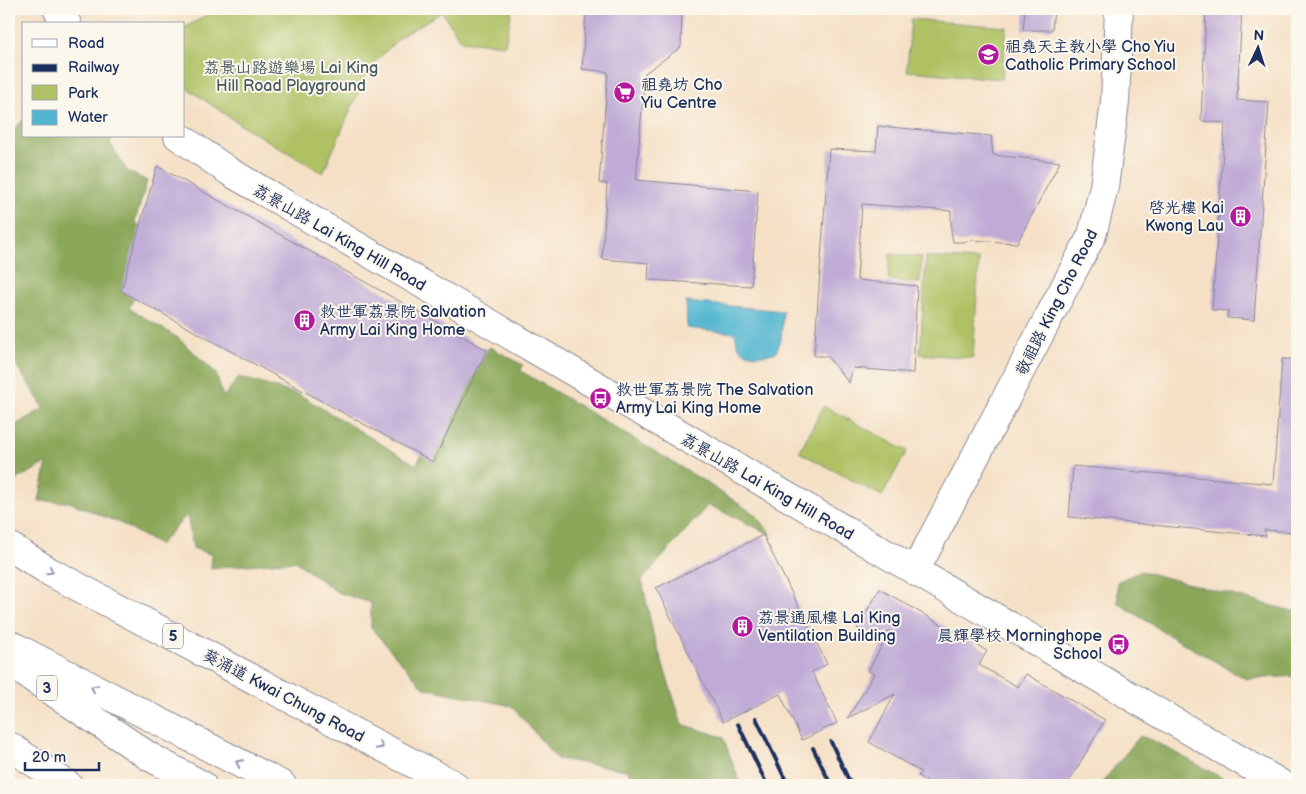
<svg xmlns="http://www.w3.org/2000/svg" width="1306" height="794" font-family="'Balsamiq Sans','LXGW WenKai TC',sans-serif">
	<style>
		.green { fill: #afc164; stroke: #657861 }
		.forest { fill: #8ba75a; stroke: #536b5c }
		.water { fill: #51b6d0; stroke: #367297 }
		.building { fill: #bfabd6 }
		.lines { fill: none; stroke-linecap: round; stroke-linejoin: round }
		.minor-casing { stroke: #888892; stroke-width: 30 }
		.major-casing { stroke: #888892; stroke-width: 30 }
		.highway-casing { stroke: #888892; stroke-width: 30 }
		.minor { stroke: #fff; stroke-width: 28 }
		.major { stroke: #fff; stroke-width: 28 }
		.highway { stroke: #fff; stroke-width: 28 }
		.rail { stroke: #1b2f5e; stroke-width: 4 }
		.oneway { stroke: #8d97ae }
		.labels { text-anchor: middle; stroke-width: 4; stroke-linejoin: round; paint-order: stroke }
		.shield { fill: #fbf7ec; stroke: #5e6b89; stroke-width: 1 }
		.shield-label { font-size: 15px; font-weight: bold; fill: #1b2f5e }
		.poi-label { font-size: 16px; fill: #1b2f5e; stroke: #fbf7ec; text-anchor: start }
		.park-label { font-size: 16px; fill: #475b60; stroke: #fbf7ec }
		.street-label { font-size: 16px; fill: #1b2f5e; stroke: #fbf7ec }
	</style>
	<rect width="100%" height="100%" fill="#fbf7ec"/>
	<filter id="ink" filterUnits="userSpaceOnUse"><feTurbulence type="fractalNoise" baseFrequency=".02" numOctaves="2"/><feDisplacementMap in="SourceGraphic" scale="10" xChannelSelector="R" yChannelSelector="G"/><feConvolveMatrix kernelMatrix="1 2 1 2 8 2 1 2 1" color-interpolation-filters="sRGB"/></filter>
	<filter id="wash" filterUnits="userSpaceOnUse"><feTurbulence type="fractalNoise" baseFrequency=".0096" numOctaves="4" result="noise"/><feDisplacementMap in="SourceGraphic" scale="20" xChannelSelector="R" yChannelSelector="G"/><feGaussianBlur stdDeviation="1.12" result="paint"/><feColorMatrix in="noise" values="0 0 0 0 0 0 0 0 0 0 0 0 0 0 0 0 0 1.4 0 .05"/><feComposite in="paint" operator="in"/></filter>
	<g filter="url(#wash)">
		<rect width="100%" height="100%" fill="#f5e0c6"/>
		<g class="green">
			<polygon points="217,9 512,9 505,45 461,41 442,12 400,37 369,68 323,173 241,125 184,86 184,28"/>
			<polygon points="911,19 1007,27 1002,79 907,71"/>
			<polygon points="890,254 922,257 920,283 888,280"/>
			<polygon points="926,257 979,260 973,358 920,354"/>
			<polygon points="824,406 907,451 882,496 799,452"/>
		</g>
		<g class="forest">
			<polygon points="24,119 24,136 111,136 110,143 127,171 147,181 135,221 158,249 129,308 178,338 216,373 223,397 239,377 300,395 416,465 476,359 490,347 523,365 521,371 699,478 756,515 772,535 708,505 642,580 653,634 682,724 723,737 741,785 637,785 627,770 557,759 512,706 424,688 371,628 371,603 337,592 295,561 211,568 212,555 193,548 187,515 159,545 122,524 69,502 39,501 47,463 17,479 11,489 9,488 9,429 44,408 9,354 9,185 14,130"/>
			<polygon points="1141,571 1292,611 1297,610 1297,676 1246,679 1167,634 1118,603 1117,582"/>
			<polygon points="1140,736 1152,740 1235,785 1100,785"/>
		</g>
		<path class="water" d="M686,302l97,9 -2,29 -5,12c-11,4 -32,6 -38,-7 -2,-3 -2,-9 -3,-12l-48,-5z"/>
		<g id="blocks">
			<g class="building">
				<polygon points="586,9 682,9 681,47 645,73 636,180 758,191 751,286 648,280 649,263 602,259 607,184 599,183 608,72 582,69"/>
				<polygon points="1025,9 1054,9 1052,30 1023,30"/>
				<polygon points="1206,9 1242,9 1237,100 1269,102 1254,320 1227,318 1228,311 1212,310 1225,123 1201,121"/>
				<polygon points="878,126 991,136 993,155 1060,162 1017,243 971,240 963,242 953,242 951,231 951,211 862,204 857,280 917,286 913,373 853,368 849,383 827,356 814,356 829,149 876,151"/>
				<polygon points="157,166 487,350 433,462 121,291"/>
				<polygon points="1282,359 1297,359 1297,522 1295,522 1294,532 1264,530 1266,536 1069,517 1073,466 1273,484"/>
				<polygon points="763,535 827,664 812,672 837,723 802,740 780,694 723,722 656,588"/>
				<polygon points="880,589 987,651 979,665 1018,687 1026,674 1105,720 1067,785 933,785 918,776 921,772 869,742 895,694 848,718 874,674 868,671 890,631 875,639 857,628"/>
			</g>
		</g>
	</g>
	<g filter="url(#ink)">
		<use href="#blocks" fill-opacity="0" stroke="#888892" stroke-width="1"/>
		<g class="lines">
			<defs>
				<polyline id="minor" points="915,571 1092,235 1104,187 1115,102 1119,9"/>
				<g id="major">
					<polyline points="57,9 67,24"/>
					<polyline points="178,136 230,172 1283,785"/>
				</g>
				<g id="highway">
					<polyline points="9,546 50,572 454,785"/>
					<polyline points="9,644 282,785"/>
					<polyline points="9,661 19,669 150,757 202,785"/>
					<polyline points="9,746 68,785"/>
				</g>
			</defs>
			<use href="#minor" class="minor-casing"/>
			<use href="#major" class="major-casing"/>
			<use href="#highway" class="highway-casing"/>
			<use href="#minor" class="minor"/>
			<use href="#major" class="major"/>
			<use href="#highway" class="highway"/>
			<g class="rail">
				<polyline points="756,718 788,785"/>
				<polyline points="738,724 767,785"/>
				<polyline points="831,742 851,785"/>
				<polyline points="813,748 831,785"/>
			</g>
		</g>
		<defs><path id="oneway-chevron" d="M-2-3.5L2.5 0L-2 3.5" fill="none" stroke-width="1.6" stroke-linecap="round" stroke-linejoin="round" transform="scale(1.25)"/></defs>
		<g class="oneway">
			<use href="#oneway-chevron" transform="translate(50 571) rotate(30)"/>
			<use href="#oneway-chevron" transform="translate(94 688) rotate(-153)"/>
			<use href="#oneway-chevron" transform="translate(380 746) rotate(28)"/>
			<use href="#oneway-chevron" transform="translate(239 763) rotate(-153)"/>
		</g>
	</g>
	<defs>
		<symbol id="school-disc" viewBox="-11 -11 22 22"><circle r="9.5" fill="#b5179e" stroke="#fbf7ec"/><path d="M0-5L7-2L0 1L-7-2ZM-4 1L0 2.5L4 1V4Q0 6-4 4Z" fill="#fff"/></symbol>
		<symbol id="supermarket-disc" viewBox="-11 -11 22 22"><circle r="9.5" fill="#b5179e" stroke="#fbf7ec"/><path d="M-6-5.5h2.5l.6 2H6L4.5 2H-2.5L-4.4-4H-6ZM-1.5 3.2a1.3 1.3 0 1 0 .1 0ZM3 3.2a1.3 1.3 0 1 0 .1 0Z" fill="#fff"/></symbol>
		<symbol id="building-disc" viewBox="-11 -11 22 22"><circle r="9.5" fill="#b5179e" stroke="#fbf7ec"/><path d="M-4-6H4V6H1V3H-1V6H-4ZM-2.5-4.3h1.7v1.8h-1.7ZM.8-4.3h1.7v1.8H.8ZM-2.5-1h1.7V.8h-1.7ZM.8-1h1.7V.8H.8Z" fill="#fff"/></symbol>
		<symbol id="bus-disc" viewBox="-11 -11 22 22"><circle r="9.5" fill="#b5179e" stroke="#fbf7ec"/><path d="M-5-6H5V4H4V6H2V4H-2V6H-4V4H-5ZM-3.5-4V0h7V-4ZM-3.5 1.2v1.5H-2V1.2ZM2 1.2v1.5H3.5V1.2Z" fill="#fff"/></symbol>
	</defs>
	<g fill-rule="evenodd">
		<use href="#school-disc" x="976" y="42" width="25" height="25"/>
		<use href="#supermarket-disc" x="612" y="80" width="25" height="25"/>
		<use href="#building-disc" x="1228" y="204" width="25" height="25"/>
		<use href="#building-disc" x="292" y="308" width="25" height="25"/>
		<use href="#bus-disc" x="588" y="386" width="25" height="25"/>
		<use href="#building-disc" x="730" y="614" width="25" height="25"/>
		<use href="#bus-disc" x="1106" y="632" width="25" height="25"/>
	</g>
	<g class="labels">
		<g class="shield">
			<rect x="163" y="623.5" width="20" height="25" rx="4"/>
			<rect x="37" y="675.5" width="20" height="25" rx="4"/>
		</g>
		<g class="shield-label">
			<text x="173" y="641">5</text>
			<text x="47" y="693">3</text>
		</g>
		<g class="poi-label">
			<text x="1005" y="52">祖堯天主教小學 Cho Yiu<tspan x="1005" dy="18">Catholic Primary School</tspan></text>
			<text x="641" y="90">祖堯坊 Cho<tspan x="641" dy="18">Yiu Centre</tspan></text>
			<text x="1224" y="213" text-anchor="end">啓光樓 Kai<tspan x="1224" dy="18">Kwong Lau</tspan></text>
			<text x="320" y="317">救世軍荔景院 Salvation<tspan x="320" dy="18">Army Lai King Home</tspan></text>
			<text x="616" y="395">救世軍荔景院 The Salvation<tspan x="616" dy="18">Army Lai King Home</tspan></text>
			<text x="758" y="623">荔景通風樓 Lai King<tspan x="758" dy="18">Ventilation Building</tspan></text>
			<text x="1102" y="641" text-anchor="end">晨輝學校 Morninghope<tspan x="1102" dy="18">School</tspan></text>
		</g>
		<g class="park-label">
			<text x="291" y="73">荔景山路遊樂場 Lai King<tspan x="291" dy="18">Hill Road Playground</tspan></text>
		</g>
		<g class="street-label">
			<text transform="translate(340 237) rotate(30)" y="6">荔景山路 Lai King Hill Road</text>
			<text transform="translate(1056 302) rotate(-63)" y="6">敬祖路 King Cho Road</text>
			<text transform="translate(768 486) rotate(30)" y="6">荔景山路 Lai King Hill Road</text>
			<text transform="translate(284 695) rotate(28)" y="6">葵涌道 Kwai Chung Road</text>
		</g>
	</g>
	<rect width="1306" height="794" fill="none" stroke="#fbf7ec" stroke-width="30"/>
	<rect x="22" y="22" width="162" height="115" fill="#fbf7ec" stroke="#a1a7b3"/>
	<rect x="32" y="39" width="25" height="8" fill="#ffffff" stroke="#a1a7b3"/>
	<text x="68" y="48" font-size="15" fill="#1b2f5e">Road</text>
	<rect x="32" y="64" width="25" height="8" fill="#1b2f5e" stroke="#a1a7b3"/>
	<text x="68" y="72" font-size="15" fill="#1b2f5e">Railway</text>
	<rect x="32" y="85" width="25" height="15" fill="#afc164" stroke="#a1a7b3"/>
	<text x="68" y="98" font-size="15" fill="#1b2f5e">Park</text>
	<rect x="32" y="110" width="25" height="15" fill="#51b6d0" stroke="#a1a7b3"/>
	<text x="68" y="122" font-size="15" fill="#1b2f5e">Water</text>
	<g transform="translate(1258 48) rotate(4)" stroke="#fbf7ec" stroke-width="4" paint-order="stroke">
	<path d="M0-4L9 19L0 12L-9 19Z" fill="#1b2f5e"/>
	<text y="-8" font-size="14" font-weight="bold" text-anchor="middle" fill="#1b2f5e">N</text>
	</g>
	<path d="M25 762v8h74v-8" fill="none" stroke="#1b2f5e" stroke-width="2.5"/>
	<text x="32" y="762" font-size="15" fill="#1b2f5e" stroke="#fbf7ec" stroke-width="4" paint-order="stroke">20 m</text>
</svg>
